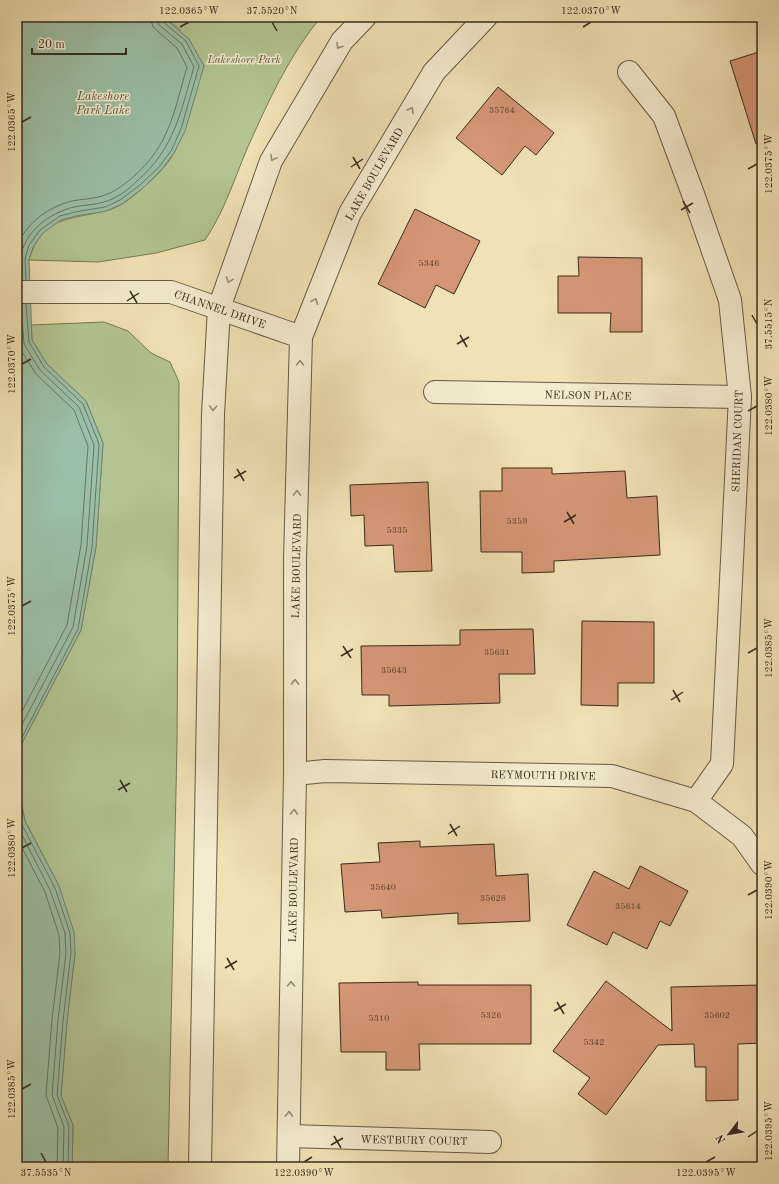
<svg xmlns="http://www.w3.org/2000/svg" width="779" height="1184" font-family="'Old Standard TT',serif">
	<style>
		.green { fill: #b3c492; stroke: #75785a }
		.water { fill: #9bbfa7; stroke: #738471 }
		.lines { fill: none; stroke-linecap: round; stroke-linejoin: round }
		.shore { stroke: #697664; stroke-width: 1 }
		.building { fill: #d59675; stroke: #372c21 }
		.minor-casing { stroke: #655a46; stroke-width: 24 }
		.tertiary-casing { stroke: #655a46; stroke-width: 24 }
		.minor { stroke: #f5eccf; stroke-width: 22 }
		.tertiary { stroke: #f5eccf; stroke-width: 22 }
		.oneway { stroke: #968c78 }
		.ticks { fill: none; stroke: #372c21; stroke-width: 1.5 }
		.labels { text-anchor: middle; stroke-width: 3; stroke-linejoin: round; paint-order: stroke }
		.number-label { font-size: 9px; fill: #5e4636 }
		.park-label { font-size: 11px; font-style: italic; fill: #56523d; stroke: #f5eccf }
		.street-label { font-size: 11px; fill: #372c21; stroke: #f5eccf }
		.water-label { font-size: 12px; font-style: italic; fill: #505142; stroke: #f5eccf }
		.neatline { fill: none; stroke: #372c21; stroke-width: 1.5 }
		.ticks-label { font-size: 10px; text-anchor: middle; fill: #372c21 }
	</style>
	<rect width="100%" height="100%" fill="#f0e2b5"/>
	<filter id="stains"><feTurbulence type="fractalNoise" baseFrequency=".005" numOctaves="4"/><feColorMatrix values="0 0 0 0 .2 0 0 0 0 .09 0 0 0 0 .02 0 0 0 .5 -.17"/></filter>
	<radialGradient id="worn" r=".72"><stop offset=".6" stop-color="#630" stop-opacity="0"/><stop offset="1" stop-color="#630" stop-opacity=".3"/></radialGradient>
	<g class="green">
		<path d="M163,17h158c-32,38 -54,87 -74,132 -13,31 -23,63 -42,91l-49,13 -58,9 -69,-2c13,-44 39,-40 76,-49 14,-3 28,-14 39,-24 10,-9 23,-21 30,-34 4,-7 6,-18 9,-26 7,-20 13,-41 21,-61l-26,-38z"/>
		<polygon points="104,322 128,331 151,353 170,362 179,382 177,744 168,1167 72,1167 73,1125 61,1096 67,1021 75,953 59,886 25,821 17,780 21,745 81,630 96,547 103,443 86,401 47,364 32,340 31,325"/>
	</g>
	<g class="water">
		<polygon points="17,17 163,17 189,39 204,66 185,131 174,153 162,169 143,188 122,204 106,211 76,216 61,220 43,233 33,247 29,260 32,340 47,364 86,401 103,443 96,547 81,630 21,745 17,780"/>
		<polygon points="17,786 25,821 59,886 74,932 75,953 67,1021 61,1096 73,1125 72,1167 17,1167"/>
	</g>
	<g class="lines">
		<g class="shore">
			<path d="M17,248c7,-24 31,-41 55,-47 10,-2 21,-2 30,-5 11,-3 22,-11 31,-19 37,-32 41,-66 54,-110l-10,-19 -24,-21 -3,-10"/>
			<path d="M21,280c0,-7 -2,-14 -1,-21 4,-27 29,-46 54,-52 9,-2 20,-2 30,-5 12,-3 24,-12 33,-21 38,-33 43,-68 57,-114l-12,-23 -23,-19 -3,-8"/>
			<polyline points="26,280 25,259 29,245 40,230 60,216 75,212 105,207 120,200 140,185 159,167 171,151 181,129 199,66 186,41 163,22 161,17"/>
			<polyline points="17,339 19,347 36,374 74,410 88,446 81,545 67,625 17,721"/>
			<polyline points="17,734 73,627 87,546 94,445 79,407 40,370 24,344 21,304"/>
			<polyline points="17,747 78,629 92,547 99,444 83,404 44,367 29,342 26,304"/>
			<polyline points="17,804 21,823 55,888 70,933 71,953 63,1021 57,1095 69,1126 68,1167"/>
			<polyline points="17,825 50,890 65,933 66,953 58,1020 52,1095 64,1127 63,1167"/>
			<polyline points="17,838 45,892 59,935 60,953 52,1019 46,1095 58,1128 57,1167"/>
		</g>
	</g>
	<g class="building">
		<polygon points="762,51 762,143 756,144 730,61"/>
		<polygon points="498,87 554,133 536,155 525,146 502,175 456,138"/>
		<polygon points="415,209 480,241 454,294 436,285 425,308 378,284"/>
		<polygon points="578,257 642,258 642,332 610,332 611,313 558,313 558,276 579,276"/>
		<polygon points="502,468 552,468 552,474 625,471 627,498 657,496 660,555 554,561 554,572 522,573 522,552 481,552 480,491 502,491"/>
		<polygon points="428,482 432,571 395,572 393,545 365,546 364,515 351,516 350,485"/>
		<polygon points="582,621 654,622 654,683 618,683 618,706 581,705"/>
		<polygon points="533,629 535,674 499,674 500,703 389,706 389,695 362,695 361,646 460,645 460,630"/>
		<polygon points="420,841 420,847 494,844 496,876 528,874 530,921 458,924 458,913 382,918 381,910 345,912 341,864 380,862 378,843"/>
		<polygon points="640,866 688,891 670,926 660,921 647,949 613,932 607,945 567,925 594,871 629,889"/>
		<polygon points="606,981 672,1031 671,987 762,985 762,1043 738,1044 738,1100 706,1101 706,1067 695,1067 694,1044 658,1045 606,1115 578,1094 590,1078 553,1051"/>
		<polygon points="418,982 418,985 531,985 531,1044 419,1044 420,1070 386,1070 386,1052 341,1052 339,983"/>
	</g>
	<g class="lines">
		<defs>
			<g id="minor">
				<polyline points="629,72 664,116 693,194 730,300 740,397 722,764 696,801"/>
				<polyline points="17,292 171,292 301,337"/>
				<polyline points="435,392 740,397"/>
				<polyline points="295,774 325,771 612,776 696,801 742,836 762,864"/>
				<polyline points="289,1136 490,1142"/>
			</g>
			<g id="tertiary">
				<polyline points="200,1167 213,414 219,308 271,161 342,41 365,17"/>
				<polyline points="288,1167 295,774 295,560 301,337 350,213 434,72 486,17"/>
			</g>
		</defs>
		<use href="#minor" class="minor-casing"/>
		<use href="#tertiary" class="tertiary-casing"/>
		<use href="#minor" class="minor"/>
		<use href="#tertiary" class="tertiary"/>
	</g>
	<defs><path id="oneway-chevron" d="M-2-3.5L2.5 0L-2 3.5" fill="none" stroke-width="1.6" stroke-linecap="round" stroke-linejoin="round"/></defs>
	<g class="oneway">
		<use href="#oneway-chevron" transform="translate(339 46) rotate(122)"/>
		<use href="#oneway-chevron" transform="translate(411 110) rotate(-59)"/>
		<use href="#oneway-chevron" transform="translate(273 158) rotate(118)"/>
		<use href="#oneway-chevron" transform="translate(229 280) rotate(110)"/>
		<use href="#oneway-chevron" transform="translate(315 301) rotate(-68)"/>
		<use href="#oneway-chevron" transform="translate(300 363) rotate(-89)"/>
		<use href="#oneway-chevron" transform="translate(213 408) rotate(93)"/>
		<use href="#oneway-chevron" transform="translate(297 493) rotate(-89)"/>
		<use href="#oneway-chevron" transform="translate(295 682) rotate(-90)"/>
		<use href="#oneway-chevron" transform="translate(294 812) rotate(-89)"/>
		<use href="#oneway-chevron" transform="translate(291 984) rotate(-89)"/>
		<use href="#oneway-chevron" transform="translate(289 1114) rotate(-89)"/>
	</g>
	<path class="ticks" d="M272,22l5,9M180,27l9,-5M583,27l8,-5M22,122l9,-5M353,157l7,12M351,167l12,-8M748,169l9,-5M683,201l7,12M681,210l12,-7M130,291l7,12M127,301l12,-8M752,315l5,9M460,335l7,12M457,344l12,-7M22,364l9,-5M748,411l9,-5M237,469l7,12M234,478l12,-7M567,512l7,12M564,522l12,-7M22,606l9,-5M343,646l8,12M748,653l9,-5M341,656l12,-7M673,690l7,12M671,700l12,-8M120,780l7,12M118,790l12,-7M450,824l7,12M448,834l12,-8M22,848l9,-5M748,895l9,-5M227,958l7,12M225,968l12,-7M557,1002l7,12M554,1011l12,-7M22,1089l9,-5M334,1136l7,12M748,1137l9,-6M331,1145l12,-7M41,1153l5,9M304,1162l8,-5M706,1162l9,-5"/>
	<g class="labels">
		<g class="number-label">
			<text x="502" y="113">35764</text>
			<text x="429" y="266">5346</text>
			<text x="517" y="524">5359</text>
			<text x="397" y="533">5335</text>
			<text x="497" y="655">35631</text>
			<text x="394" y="673">35643</text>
			<text x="383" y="890">35640</text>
			<text x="493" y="901">35628</text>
			<text x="628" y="909">35614</text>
			<text x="491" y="1018">5326</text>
			<text x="717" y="1018">35602</text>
			<text x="379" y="1021">5310</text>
			<text x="594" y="1045">5342</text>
		</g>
		<g class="park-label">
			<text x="244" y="63">Lakeshore Park</text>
		</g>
		<g class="street-label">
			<text transform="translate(374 174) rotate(-60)" y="4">LAKE BOULEVARD</text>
			<text transform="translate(220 309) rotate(19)" y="4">CHANNEL DRIVE</text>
			<text transform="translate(588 395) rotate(1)" y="4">NELSON PLACE</text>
			<text transform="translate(737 441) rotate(-88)" y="4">SHERIDAN COURT</text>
			<text transform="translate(296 566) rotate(-89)" y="4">LAKE BOULEVARD</text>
			<text transform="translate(543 775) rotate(1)" y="4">REYMOUTH DRIVE</text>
			<text transform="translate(293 890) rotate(-89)" y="4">LAKE BOULEVARD</text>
			<text transform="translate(414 1140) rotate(1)" y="4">WESTBURY COURT</text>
		</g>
		<g class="water-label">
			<text x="103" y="100">Lakeshore<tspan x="103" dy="14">Park Lake</tspan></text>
		</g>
	</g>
	<rect width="779" height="1184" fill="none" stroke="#f0e2b5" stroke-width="44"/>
	<g transform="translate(729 1134) rotate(239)" stroke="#f5eccf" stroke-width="3" paint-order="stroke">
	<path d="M0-3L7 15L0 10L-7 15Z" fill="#372c21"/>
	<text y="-6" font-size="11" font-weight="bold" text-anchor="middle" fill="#372c21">N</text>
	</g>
	<path d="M32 48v6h94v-6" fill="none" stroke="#372c21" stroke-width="2"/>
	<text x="38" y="48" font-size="12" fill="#372c21" stroke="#f5eccf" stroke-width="3" paint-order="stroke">20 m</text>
	<rect x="22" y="22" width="735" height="1140" class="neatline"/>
	<g class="ticks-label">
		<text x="189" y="14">122.0365°W</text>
		<text x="272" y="14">37.5520°N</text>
		<text x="591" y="14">122.0370°W</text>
		<text transform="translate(11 122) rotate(-90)" y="4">122.0365°W</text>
		<text transform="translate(768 164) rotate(-90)" y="4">122.0375°W</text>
		<text transform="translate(768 324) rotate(-90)" y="4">37.5515°N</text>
		<text transform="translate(11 364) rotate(-90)" y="4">122.0370°W</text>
		<text transform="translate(768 406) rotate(-90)" y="4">122.0380°W</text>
		<text transform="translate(11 606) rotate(-90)" y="4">122.0375°W</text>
		<text transform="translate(768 648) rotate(-90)" y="4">122.0385°W</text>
		<text transform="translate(11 848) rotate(-90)" y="4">122.0380°W</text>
		<text transform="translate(768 890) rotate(-90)" y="4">122.0390°W</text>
		<text transform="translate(11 1089) rotate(-90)" y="4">122.0385°W</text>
		<text transform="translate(768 1131) rotate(-90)" y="4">122.0395°W</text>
		<text x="46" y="1176">37.5535°N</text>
		<text x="304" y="1176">122.0390°W</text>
		<text x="706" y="1176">122.0395°W</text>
	</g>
	<rect width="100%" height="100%" filter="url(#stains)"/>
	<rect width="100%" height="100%" fill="url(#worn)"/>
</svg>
